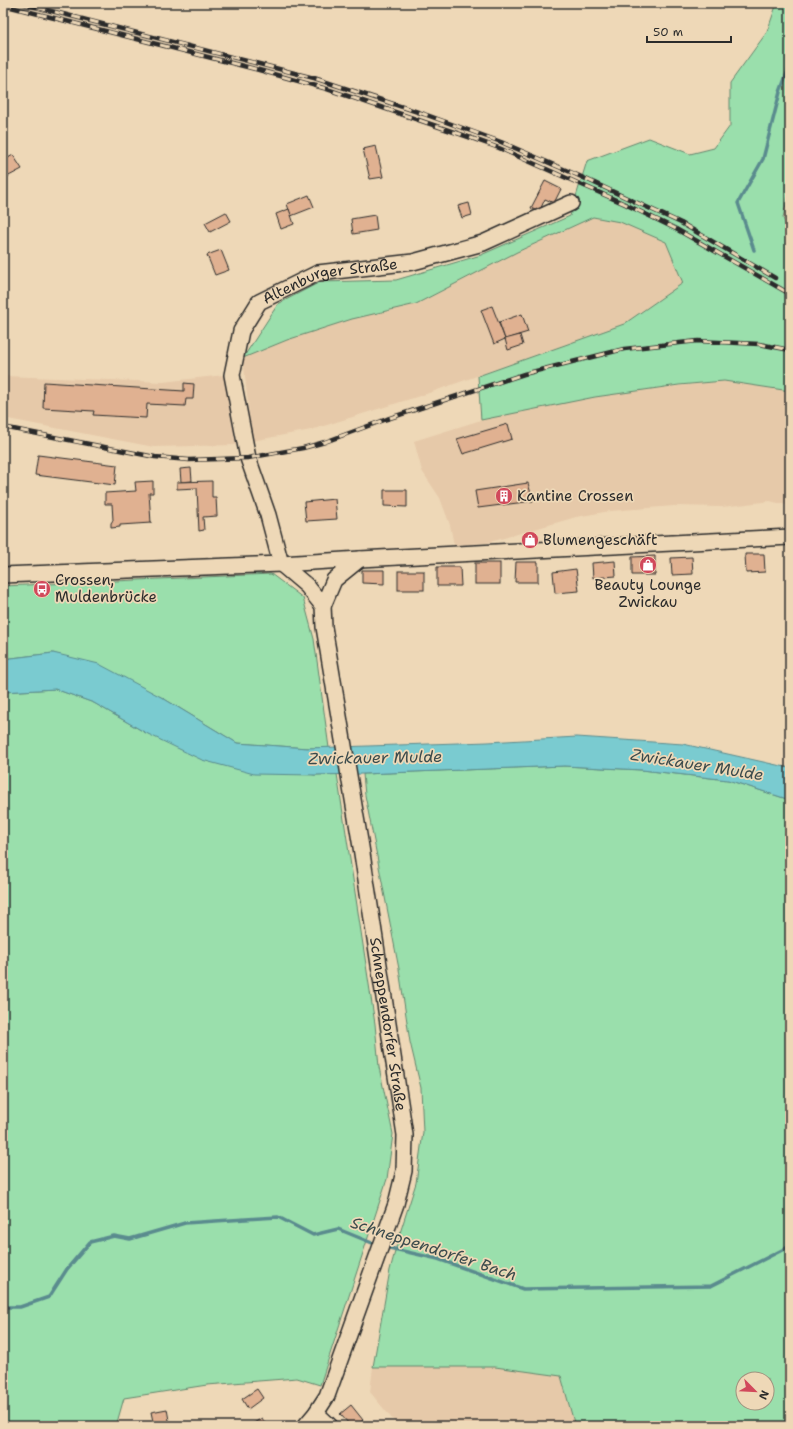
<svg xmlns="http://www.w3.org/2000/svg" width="793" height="1429" font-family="'Shantell Sans',sans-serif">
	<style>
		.built { fill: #e6c9a9 }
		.green { fill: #9adfac; stroke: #62856c; fill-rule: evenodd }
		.water { fill: #7acbd0; stroke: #5a8b8e }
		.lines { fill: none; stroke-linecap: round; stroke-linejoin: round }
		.stream { stroke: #5a8b8e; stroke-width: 3.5 }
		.building { fill: #e0b191; stroke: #2b2b2b }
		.minor-casing { stroke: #2b2b2b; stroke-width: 18 }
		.minor { stroke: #eed8b7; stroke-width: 15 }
		.rail-casing { stroke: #2b2b2b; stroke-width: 4.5 }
		.rail { stroke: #eed8b7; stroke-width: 3; stroke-dasharray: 9; stroke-linecap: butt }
		.labels { text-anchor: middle; stroke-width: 3.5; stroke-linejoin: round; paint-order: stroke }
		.street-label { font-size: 15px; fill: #2b2b2b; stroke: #eed8b7 }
		.poi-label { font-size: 15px; fill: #2b2b2b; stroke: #eed8b7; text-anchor: start }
		.water-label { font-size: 16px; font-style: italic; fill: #3b4b4c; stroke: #eed8b7 }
	</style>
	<rect width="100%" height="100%" fill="#eed8b7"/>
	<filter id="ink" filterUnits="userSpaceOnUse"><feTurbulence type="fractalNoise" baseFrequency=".025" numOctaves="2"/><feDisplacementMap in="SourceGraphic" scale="8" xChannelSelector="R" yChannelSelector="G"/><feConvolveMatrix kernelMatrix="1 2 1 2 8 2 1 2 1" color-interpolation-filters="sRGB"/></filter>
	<g filter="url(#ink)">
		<g class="built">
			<polygon points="593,217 620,222 666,242 684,283 624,324 426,394 311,430 252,441 243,358 287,340 352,319 416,304 517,252"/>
			<polygon points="224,375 236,445 154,447 3,418 3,376 163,382"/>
			<polygon points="724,381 790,391 790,506 770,501 722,507 674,506 610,511 576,517 487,543 454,545 450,525 440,498 422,471 414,441 481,420 548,404 642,390"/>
			<polygon points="373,1367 495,1367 562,1376 575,1426 398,1426 370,1392"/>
		</g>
		<g class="green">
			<polygon points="777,3 790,3 790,185 783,218 790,235 790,391 724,381 679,385 595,397 481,420 478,376 624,324 683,283 666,242 620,222 593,217 517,252 416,304 352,319 287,340 243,358 278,304 320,282 396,280 481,255 570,216 587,161 649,138 690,154 714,148 730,126 730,83 767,32"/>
			<polygon points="271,574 303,598 314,639 329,748 307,748 237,743 161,697 53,653 3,659 3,586"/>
			<polygon points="55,689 94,703 146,733 314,775 337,774 375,1024 379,1067 393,1134 387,1179 320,1385 297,1378 207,1385 124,1398 116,1426 3,1426 3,692"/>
			<path d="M564,766l78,4 86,10 62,20v626h-215l-14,-50 -66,-9h-122l17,-97 10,-37 16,-50 7,-51 -2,-44 -11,-46 -11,-73 -34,-174 -2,-21zM743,1379h24v24h-24z"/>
		</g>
		<polygon class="water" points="53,653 99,664 161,697 237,743 308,748 488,742 577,737 683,744 790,768 790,800 728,780 642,770 564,766 363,774 314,775 254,774 202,760 146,733 94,703 55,689 3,692 3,659"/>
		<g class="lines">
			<g class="stream">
				<polyline points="754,250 738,203 763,159 780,92 790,65"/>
				<polyline points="385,1247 438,1259 523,1289 711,1286 790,1246"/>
				<polyline points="3,1307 20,1307 49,1297 67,1269 90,1242 114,1236 130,1239 185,1223 278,1217 313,1235 338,1229 377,1245"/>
			</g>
		</g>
		<g class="building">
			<polygon points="376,146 383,177 370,179 363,149"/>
			<polygon points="13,155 22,169 5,178 3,174 3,161"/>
			<polygon points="545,181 561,189 554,203 545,199 539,212 531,208"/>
			<polygon points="309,195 314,207 291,216 287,204"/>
			<polygon points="469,203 472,215 462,218 458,206"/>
			<polygon points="289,209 294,224 281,229 276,214"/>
			<polygon points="226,212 231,221 210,232 205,223"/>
			<polygon points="375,215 377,230 353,234 351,219"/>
			<polygon points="221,250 229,270 215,275 207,255"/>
			<polygon points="492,306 505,339 494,344 481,310"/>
			<polygon points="522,314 528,332 505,339 499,322"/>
			<polygon points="520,335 523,345 508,350 505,339"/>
			<polygon points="44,382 184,391 184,383 194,384 193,399 186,399 185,406 147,404 146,418 93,415 94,411 43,408"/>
			<polygon points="508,424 512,439 463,454 457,439"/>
			<polygon points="38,455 117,465 115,485 35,475"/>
			<polygon points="191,468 192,481 181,482 180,469"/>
			<polygon points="153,481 153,493 149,493 151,523 120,525 120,527 111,528 111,523 113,520 112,504 105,504 105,493 136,491 135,482"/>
			<polygon points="212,481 212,497 216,497 217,516 203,517 204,530 199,531 197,488 177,489 177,482"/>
			<polygon points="528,483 533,501 478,508 475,491"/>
			<polygon points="384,490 407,490 407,507 384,506"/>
			<polygon points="335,499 337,519 306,521 304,502"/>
			<rect x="526" y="537" width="8" height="6"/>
			<polygon points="745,554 764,554 765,572 746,573"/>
			<polygon points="655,556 655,575 632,575 632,557"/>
			<polygon points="692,557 693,574 672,575 671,558"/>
			<polygon points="615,561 616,576 593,578 592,563"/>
			<polygon points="516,562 538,562 538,582 515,582"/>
			<rect x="475" y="563" width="25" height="21"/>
			<polygon points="437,567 460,567 461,586 437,586"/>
			<polygon points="576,569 579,591 555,593 553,572"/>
			<polygon points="362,570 384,570 384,584 362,583"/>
			<rect x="398" y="571" width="26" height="19"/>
			<polygon points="257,1389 263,1398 248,1409 242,1399"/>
			<polygon points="351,1405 363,1420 356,1426 351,1426 340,1414"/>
			<polygon points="167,1409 170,1426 154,1426 151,1412"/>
			<polygon points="262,1418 267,1426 249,1426"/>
		</g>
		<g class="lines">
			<defs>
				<g id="minor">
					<path id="s1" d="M281,564l26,22 16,20 1,21 37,220 44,288 -1,36 -8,33 -69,192 -11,17 -11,13"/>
					<path id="s2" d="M281,564l-13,-49 -20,-57 -16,-83 9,-44 18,-29 59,-29 95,-11 70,-19 88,-40"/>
					<polyline points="3,575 281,564 360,559 790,537"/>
					<polyline points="323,606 334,580 360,559"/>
					<polyline points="316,1413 330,1426"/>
				</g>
			</defs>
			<use href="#minor" class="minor-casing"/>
			<use href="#minor" class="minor"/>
			<defs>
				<g id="rail">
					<polyline points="20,3 314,78 424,114 501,142 575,174 681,223 775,278"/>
					<polyline points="3,5 259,70 327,89 460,134 499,148 625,204 676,229 790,294"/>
					<polyline points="3,427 155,457 189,460 248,458 303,448 325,442 387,419 524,374 624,349 698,341 759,344 790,350"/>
				</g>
			</defs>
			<use href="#rail" class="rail-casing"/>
			<use href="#rail" class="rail"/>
		</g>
	</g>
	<defs>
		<symbol id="building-disc" viewBox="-11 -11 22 22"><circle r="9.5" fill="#d1495b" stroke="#eed8b7"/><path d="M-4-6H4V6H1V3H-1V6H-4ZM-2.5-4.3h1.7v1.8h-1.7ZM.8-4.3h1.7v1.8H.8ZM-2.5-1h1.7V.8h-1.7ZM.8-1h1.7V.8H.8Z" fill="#fff"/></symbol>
		<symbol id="shop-disc" viewBox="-11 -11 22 22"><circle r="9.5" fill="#d1495b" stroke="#eed8b7"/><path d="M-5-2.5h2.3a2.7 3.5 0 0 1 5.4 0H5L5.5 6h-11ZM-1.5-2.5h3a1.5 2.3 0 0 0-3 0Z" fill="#fff"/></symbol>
		<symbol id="bus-disc" viewBox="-11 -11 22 22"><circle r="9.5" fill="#d1495b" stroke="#eed8b7"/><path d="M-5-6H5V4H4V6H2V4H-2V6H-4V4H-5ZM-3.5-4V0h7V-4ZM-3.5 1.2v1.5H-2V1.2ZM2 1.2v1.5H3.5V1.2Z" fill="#fff"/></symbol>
	</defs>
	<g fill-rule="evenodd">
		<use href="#building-disc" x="494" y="486" width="20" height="20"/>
		<use href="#shop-disc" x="520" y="530" width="20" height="20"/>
		<use href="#shop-disc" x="638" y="555" width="20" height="20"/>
		<use href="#bus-disc" x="32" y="579" width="20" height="20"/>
	</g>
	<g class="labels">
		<g class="street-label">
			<text dy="5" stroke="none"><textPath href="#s2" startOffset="350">Altenburger Straße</textPath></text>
			<text dy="5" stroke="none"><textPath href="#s1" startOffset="483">Schneppendorfer Straße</textPath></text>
		</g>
		<g class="poi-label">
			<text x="517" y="501">Kantine Crossen</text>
			<text x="543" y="545">Blumengeschäft</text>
			<text x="55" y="585">Crossen,<tspan x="55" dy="17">Muldenbrücke</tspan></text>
			<text x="648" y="590" text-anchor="middle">Beauty Lounge<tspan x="648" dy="17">Zwickau</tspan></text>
		</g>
		<g class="water-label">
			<text transform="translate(375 757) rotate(-1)" y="6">Zwickauer Mulde</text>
			<text transform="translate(697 764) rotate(9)" y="6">Zwickauer Mulde</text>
			<text transform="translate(434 1248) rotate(18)" y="6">Schneppendorfer Bach</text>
		</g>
	</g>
	<rect width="793" height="1429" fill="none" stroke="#eed8b7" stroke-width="16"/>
	<rect x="8" y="8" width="777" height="1413" fill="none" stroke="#2b2b2b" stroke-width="1.5" filter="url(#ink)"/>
	<g transform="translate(755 1391) rotate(114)"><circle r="19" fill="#eed8b7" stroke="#a0937f"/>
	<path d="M0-3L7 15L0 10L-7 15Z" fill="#d1495b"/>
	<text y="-6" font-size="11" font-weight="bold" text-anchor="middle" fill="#2b2b2b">N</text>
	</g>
	<path d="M647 36v6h84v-6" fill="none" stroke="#2b2b2b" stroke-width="2"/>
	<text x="653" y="36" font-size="12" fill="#2b2b2b" stroke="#eed8b7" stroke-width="3" paint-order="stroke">50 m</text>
</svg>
